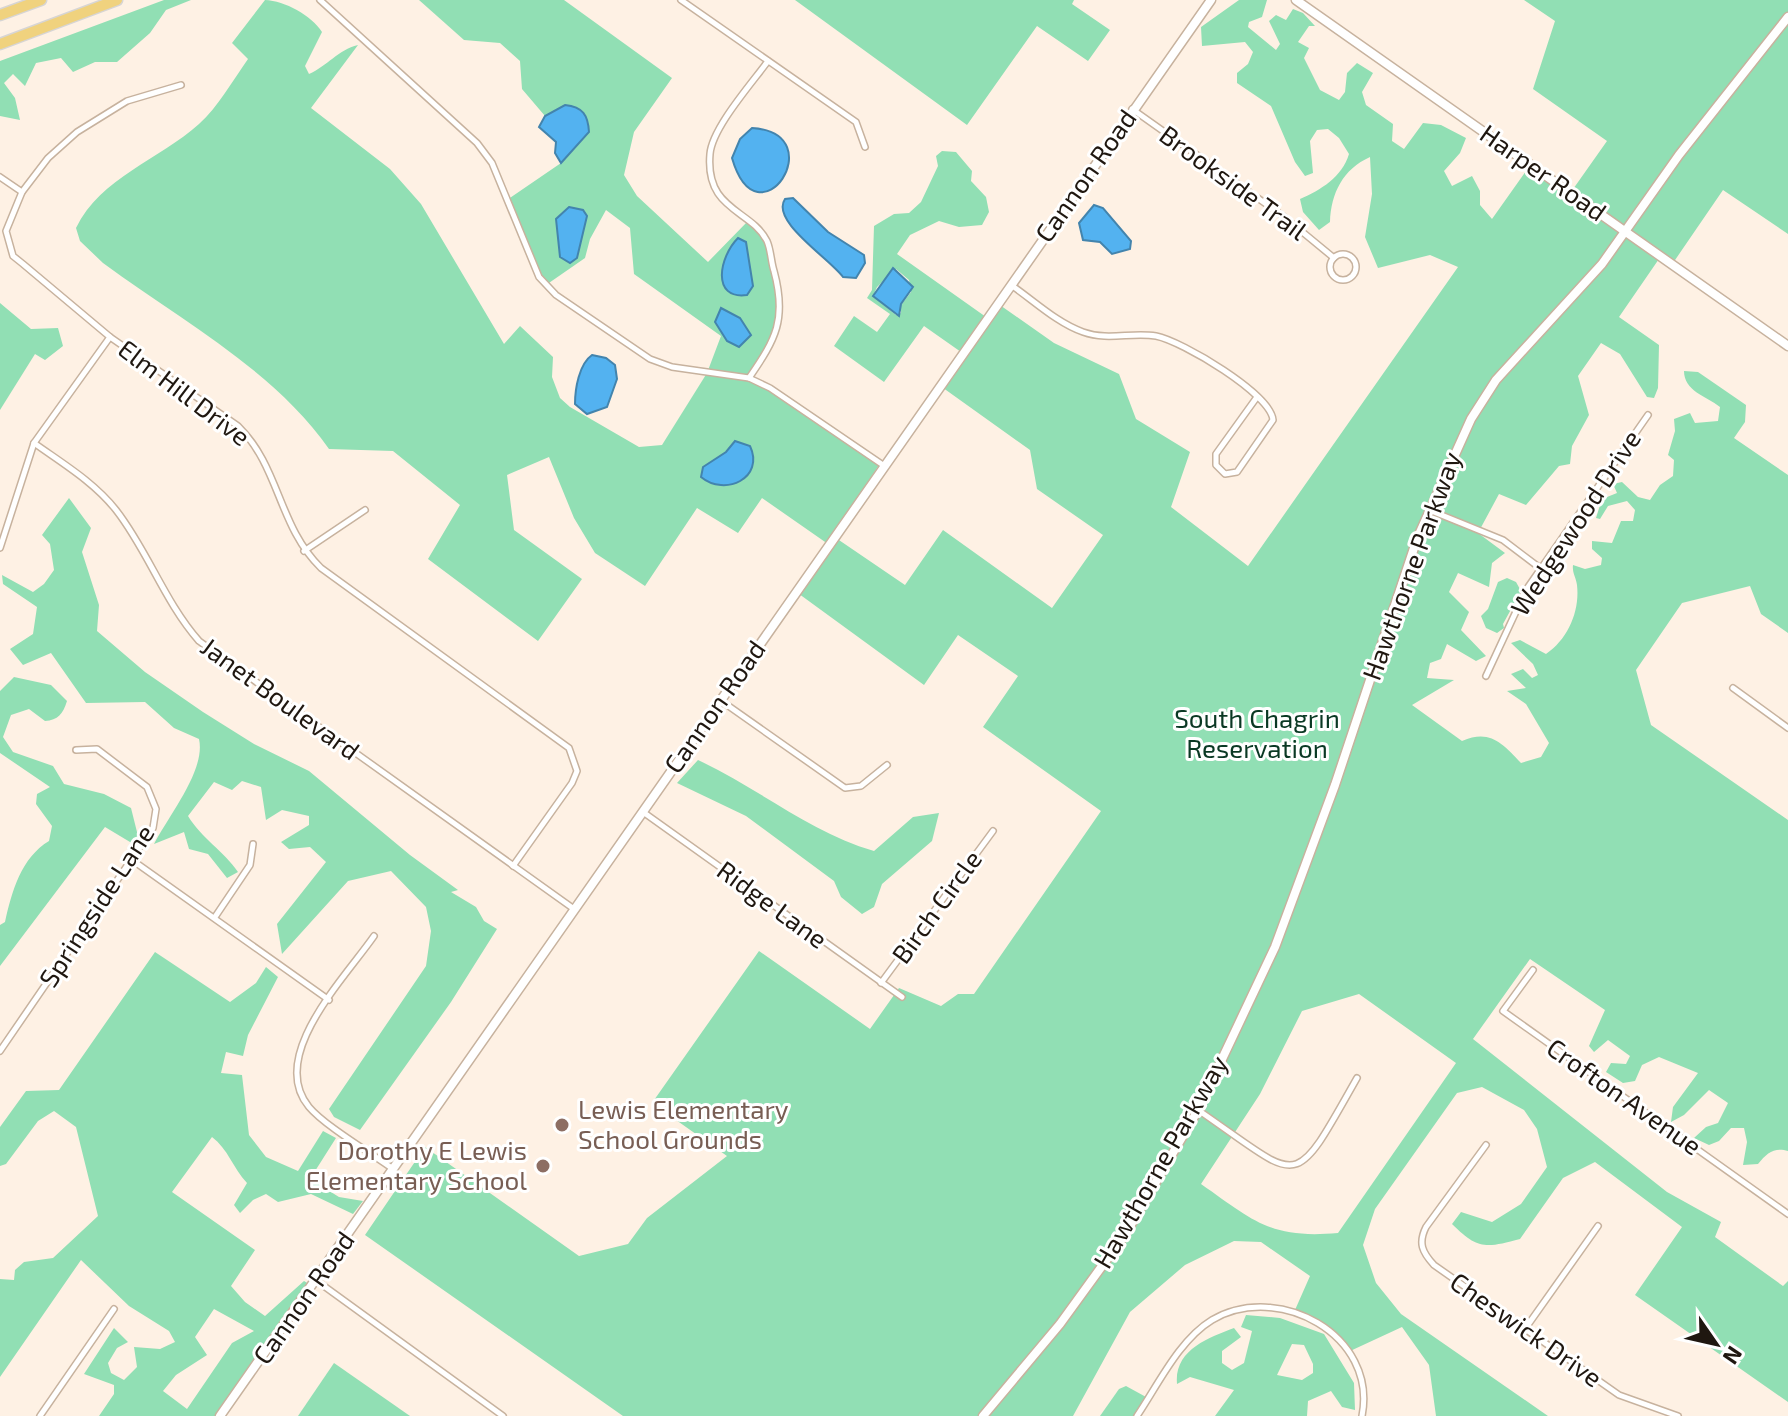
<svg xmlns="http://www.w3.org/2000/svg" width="1788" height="1416" font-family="'Exo 2',sans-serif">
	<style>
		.green { fill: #91dfb4; fill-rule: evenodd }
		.water { fill: #53b2f0; stroke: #4384ad; stroke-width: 2 }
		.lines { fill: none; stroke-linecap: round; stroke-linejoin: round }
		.street-casing { stroke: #c7b29e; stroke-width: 8 }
		.secondary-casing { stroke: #c7b29e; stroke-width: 11 }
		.highway-casing { stroke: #d7d5d4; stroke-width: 13 }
		.street { stroke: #fff; stroke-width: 5 }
		.secondary { stroke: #fff; stroke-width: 8 }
		.highway { stroke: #f0d27e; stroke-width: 10 }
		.education-dot { fill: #8d6e63; stroke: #fff; stroke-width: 3 }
		.labels { text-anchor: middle; stroke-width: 6; stroke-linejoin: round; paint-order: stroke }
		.street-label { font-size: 26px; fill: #1f1710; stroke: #fff }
		.park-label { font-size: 26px; fill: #0a3924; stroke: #fff }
		.education-label { font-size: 26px; fill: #785e54; stroke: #fff; text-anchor: start }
	</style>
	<rect width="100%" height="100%" fill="#fef1e4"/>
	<g class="green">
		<polygon points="164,0 191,0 166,10 150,33 117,62 95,62 73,72 61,58 36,63 25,86 13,74 4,83 15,98 20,120 0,116 0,61"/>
		<path d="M265,0c20,1 46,15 57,32l-17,34 4,8c18,-8 29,-24 49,-29l-47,63 79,61 31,35 83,140 16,-18 33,31 -1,20 8,21 10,9 69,40 23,-2 45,-72 14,-37 -87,-62 -4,-46 -24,-18 -16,29 -5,19 -39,27 -7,-8 -32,-77 54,-37 -5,-52 -11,5 -23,-27 -2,-28 -20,-18 -36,-3 -45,-40h145l108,78 -38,54 -10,43 13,21 71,66 39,-40 20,18 11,47 2,37 -31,54 21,10 109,77 -46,71 72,49 38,-55 109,78 51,-73 -66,-46 -7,-39 -91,-65 22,-33 -37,-26 -40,56 -50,-36 20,-30 23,16 13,-18 -23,-16 5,-8 2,-64 20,-12 15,-1 12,-11 17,-36 -2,-10 6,-5 14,1 16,19 -1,10 15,16 3,15 -7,13 -23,2 -20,-6 -29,14 -13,19 89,63 11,-14 57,40 65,31 17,45 54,33 -19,55 77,59 210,-299 -28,-12 -52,13 -13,-31 7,-43 -2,-37c-27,12 -39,36 -40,65l-11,8 -16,-18 -3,-13c21,-9 42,-22 49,-45l-10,-16 -11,-9 -11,1 -7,11 3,32 -8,3 -10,-14 -24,-56 -34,-23v-10l11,-9 5,-12 -8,-10 -43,4 -1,-19 38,-27h28l-5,17 -13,5 -1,5 28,23 4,-6 -11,-23 7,-6 10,5 7,-11 10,4 12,13h-6l-11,16 11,6 -5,10 16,32 19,10 6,-8 2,-19 10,-10 16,10 -11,19 4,13 27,19 -1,17 12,8 19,-26 18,2 25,13 -6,15 -16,18 8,15 20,-10 8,15v14l12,14 39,-55 40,28 36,-51 -74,-52 22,-68 -31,-21h264v234l-65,-44 -50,73 -12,-7 -42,61 40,28 -1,43 -4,10 -7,-1 -27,-43 -19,-11 -23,33 11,39 -17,31 -2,18 -11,2 -33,39 -27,-11 -21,39 27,20 -13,10 -3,24 -31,-14 -9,19 20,20 -8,18 25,26 -10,5 -29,-17 -6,15 -11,4 -3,15 27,2 -42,25 50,36c28,-12 40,2 59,22l20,-6 8,-14 -23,-39 -19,-13 19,-3 -15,-14 12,-5 9,9 6,-3 -5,-11 -22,-21 9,-3 26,14c22,-15 34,-43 31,-69 -1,-8 -5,-12 -4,-20l12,4 16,-4 1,-7 -10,-9v-8l20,2 9,-22h12l2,-11 -8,-9 -19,5 -8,13 -4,-1 6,-19 15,-6 -4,-9 9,-2 16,15 12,3 10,-15 13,-9 1,-16 -6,-5 7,-24 -1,-12 16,-6 5,10 23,-2 2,-14c-14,-11 -36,-16 -36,-36l14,1 48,33 -1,17 -11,16 54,37v158l-27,-19 -11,-28 -68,17 -46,67 15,55 137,95v331c-14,-4 -21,2 -30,13l-15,1 4,-23 -3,-14h-13l-12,13 -10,4 -15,-7 12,-11 12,-4 10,-20 -19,-13 -25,25 -13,7 2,-15 25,-34 -39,-16 -17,8 -7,16 -12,2 -17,-11 5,-9 15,1 4,-8 -22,-16 -14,12 -5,-6 16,-36 -75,-51 -57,80 194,153 54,30 -6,15 68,49 5,-5v121l-153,-107 47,-68 -87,-65 -32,16 -43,61c-34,9 -42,11 -68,-15l9,-12 31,10 29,-18 26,-37 -10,-38 -13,-19 -42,-23 -25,6 -82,116 -12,36 13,38 25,31 147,102h-112l-7,-51 -27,-38 -54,25 -25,-26 -28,-16 15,-34 -49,-34 -27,-1 -49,24 -55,47 -57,104h-450l-258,-181 60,-88 154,109 49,-12 19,-26 80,-62 -75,-53 107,-152 111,78 29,-41 42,18 17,-12h16l127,-183 -118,-84 35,-51 -60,-41 -34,50 -129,-94 33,-47 -66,-46 -24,35 -41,-25 -52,78 -50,-33 -21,-35 -25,-61 -42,18 7,55 68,49 -44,62 -110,-82 32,-54 -67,-54 -64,-2c-56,-80 -149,-129 -226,-186l-23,-22 -4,-13c25,-51 83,-68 123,-104 19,-17 34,-44 49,-65l-16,-16zM896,269l13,11 2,12 -10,13v8l-5,2 -23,-19 4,-9zM1359,994l97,69 -118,170c-68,6 -84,-12 -137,-49l59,-90 42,-83z"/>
		<polygon points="795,0 1074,0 1072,4 1110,30 1088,61 1037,26 967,125"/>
		<polygon points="0,303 31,329 58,328 63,346 45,360 35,354 0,410"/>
		<path d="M69,498l22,30 -9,24 17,53 -2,26 48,41 58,40 51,32 55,27 101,84 48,35 -7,2 25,15 8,14 13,8 -46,73 -91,128 -26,-13 -5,-8 97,-143 5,-35 -5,-24 -35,-36 -43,10 -66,73 -5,-30 49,-62 -16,-15 -21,2 -8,-7 28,-17v-9l-27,-6 -16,10 -5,-33 -19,-6 -10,9 -18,-8 -26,34c14,23 35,34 50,56l-11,6 -19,-24 -19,-5 -5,-17 -30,12c15,-29 52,-74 45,-105l-25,-11 -29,-26 -59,1 -35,-50 -28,12 -13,-16 23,-15 4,-27 -34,-23 -1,-9 31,17 11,-8 10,-14 -4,-26 -8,-9z"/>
		<polygon points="1507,578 1516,582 1521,591 1503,624 1504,628 1497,633 1486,628 1481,616 1488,609 1498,582"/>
		<path d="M14,677l37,8 16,16c-4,13 -9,19 -22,20l-16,-12 -18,6 -8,22 10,15 40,14 11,18 40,10 27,14 7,28 -3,9 -30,-18 -105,139v-41l5,-3c7,-31 16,-64 44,-81l3,-15 -16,-22 1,-10 13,-7 -50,-34v-62z"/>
		<path d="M698,760c60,28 112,72 176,91l39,-34 26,-4 -7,28 -50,43 -8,23 -12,7 -21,-17 -7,-16 -88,-65 -69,-33z"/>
		<path d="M155,952l75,50 26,-19 10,-16 12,10 -30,58 -5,21 -17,-4 -5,21 21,2 7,60 17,22 32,14 25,-40 13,7 -26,41 29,18 24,4 -10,13 -42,-20 -33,8 -12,-8 -13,6 -13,13 -6,-8 13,-22c-14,-15 -19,-34 -35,-46l-40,55 83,58 -24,36 14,16 20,14 39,-35 5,3 -92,132h-118l15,-22v-9l-30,-11 30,-46 14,14 -11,6 -9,15 3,10 13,7 13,-13 -3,-20 26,2 15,-7 -6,-11 -40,-25 -48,-46 -81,117v-98l14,1 1,-10 9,-8 29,-4 45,-42 -22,-89 -22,-16 -16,10 -32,43 -6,2v-39l26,-36 33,-1zM214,1309l40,22 -22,12 -45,66 -24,-18 13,-16 31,-20 -12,-18z"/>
		<path d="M1246,1315l34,3 44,16 30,49 1,27 -13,-3 -11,-16 -23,10 -1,15h-92l19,-26 -44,-13 -13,7c-3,-34 31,-46 57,-56l7,9 -19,14v12l10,7 12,-7 8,-32 -11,-4zM1292,1344l12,1 9,19v9l-11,7 -25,-5z"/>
		<polygon points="334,1363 410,1416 298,1416"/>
		<polygon points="1126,1386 1146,1397 1134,1416 1100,1416 1119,1389"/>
	</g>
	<g class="water">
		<path d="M565,105c18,2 23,10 24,27l-28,31 -6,-10 1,-11 -17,-15 6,-11z"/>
		<path d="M752,128c82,5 6,120 -20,30l8,-19z"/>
		<path d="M793,198l35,34 36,23 1,8 -9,15 -13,-1c-14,-19 -73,-56 -58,-78z"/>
		<polygon points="1094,205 1103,208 1131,241 1130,249 1112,254 1100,242 1083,240 1079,223"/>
		<polygon points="569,207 583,210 587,216 577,258 570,263 560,257 556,219"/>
		<path d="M738,238l8,4 7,44 -6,9c-36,5 -28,-38 -9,-57z"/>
		<polygon points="893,268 913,287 901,304 899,316 873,296"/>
		<polygon points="721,308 740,318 751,335 739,347 727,341 715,322"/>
		<path d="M592,355l14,3 9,7 2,14 -10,28 -20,7 -12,-10c0,-15 4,-40 17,-49z"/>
		<path d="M735,441l15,5c15,32 -25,51 -49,31l2,-10 23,-15z"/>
	</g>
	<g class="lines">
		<defs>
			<g id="street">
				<polyline points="320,0 477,143 492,163 539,277 556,295 650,359 672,367 749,378 770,388 883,465"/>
				<polyline points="681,0 856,122 865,147"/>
				<path d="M181,85l-54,16 -50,31 -29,26 -26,34 -16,39 7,25 10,8 87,73 128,89c42,41 40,100 83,142l248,180 8,23 -5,12 -59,83"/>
				<polyline points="1132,109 1283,216 1334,258"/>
				<polyline points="0,177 22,192"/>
				<circle cx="1343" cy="267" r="13"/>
				<path d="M1011,285c22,15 46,38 72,47 25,9 48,0 73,4 26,5 115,58 117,84l-36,52 -12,2 -9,-9v-11l41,-57"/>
				<path d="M749,378c27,-39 38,-59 25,-107 -3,-9 -3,-21 -7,-30 -16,-32 -62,-30 -57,-87 2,-26 42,-71 58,-93"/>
				<path d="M34,443c28,20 60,39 82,67 32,41 48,91 83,131l375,268"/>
				<polyline points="1429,510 1503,540 1540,568"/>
				<polyline points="0,548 34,443 110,337"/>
				<polyline points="304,551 365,510"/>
				<polyline points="1486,676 1526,590 1648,415"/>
				<polyline points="1733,688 1788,728"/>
				<polyline points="720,700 845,788 861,786 887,765"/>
				<polyline points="643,812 902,997"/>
				<polyline points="132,860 329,1000"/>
				<polyline points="215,917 250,865 253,844"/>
				<path d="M374,936c-29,42 -107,120 -65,171 16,19 62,46 84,62"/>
				<polyline points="1533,970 1503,1011 1788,1214"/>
				<polyline points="881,983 993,831"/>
				<polyline points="0,1051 153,828 156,809 147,787 97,749 76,750"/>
				<path d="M1198,1110c105,72 93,85 159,-32"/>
				<path d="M1486,1145l-60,82c-8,16 -4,25 8,38l185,130 59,21"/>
				<polyline points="317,1281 503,1416"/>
				<polyline points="1525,1329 1598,1226"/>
				<polyline points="40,1416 114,1309"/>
				<path d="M1137,1416c21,-31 42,-76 75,-96 66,-39 166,15 150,96"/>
			</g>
			<g id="secondary">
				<polyline points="1296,0 1788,346"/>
				<polyline points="220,1416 1211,0"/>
				<polyline points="983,1416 1060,1324 1126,1233 1198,1110 1275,947 1335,785 1417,539 1471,419 1496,380 1602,264 1679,155 1788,17"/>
			</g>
			<g id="highway">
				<polyline points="0,15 41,0"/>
				<polyline points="0,44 117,0"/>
			</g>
		</defs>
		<use href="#street" class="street-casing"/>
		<use href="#secondary" class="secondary-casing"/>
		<use href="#highway" class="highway-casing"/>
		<use href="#street" class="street"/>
		<use href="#secondary" class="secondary"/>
		<use href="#highway" class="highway"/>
	</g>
	<g class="education-dot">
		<circle cx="562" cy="1125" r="8"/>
		<circle cx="543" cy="1166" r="8"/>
	</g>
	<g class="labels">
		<g class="street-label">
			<text transform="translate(1543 173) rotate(35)" y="9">Harper Road</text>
			<text transform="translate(1086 176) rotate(-55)" y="9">Cannon Road</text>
			<text transform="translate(1233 183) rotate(36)" y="9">Brookside Trail</text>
			<text transform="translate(184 393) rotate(37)" y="9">Elm Hill Drive</text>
			<text transform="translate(1576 523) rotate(-57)" y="9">Wedgewood Drive</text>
			<text transform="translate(1412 566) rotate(-70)" y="9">Hawthorne Parkway</text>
			<text transform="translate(280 699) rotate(36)" y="9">Janet Boulevard</text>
			<text transform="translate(715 707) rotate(-55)" y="9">Cannon Road</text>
			<text transform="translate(772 905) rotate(36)" y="9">Ridge Lane</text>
			<text transform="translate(97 906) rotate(-57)" y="9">Springside Lane</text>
			<text transform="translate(937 907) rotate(-54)" y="9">Birch Circle</text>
			<text transform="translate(1624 1097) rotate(35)" y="9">Crofton Avenue</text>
			<text transform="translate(1161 1162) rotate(-60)" y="9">Hawthorne Parkway</text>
			<text transform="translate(304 1298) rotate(-55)" y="9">Cannon Road</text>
			<text transform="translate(1526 1330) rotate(35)" y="9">Cheswick Drive</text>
		</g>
		<g class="park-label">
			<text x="1257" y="728">South Chagrin<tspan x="1257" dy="30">Reservation</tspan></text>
		</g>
		<g class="education-label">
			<text x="578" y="1119">Lewis Elementary<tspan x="578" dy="30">School Grounds</tspan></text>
			<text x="527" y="1160" text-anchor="end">Dorothy E Lewis<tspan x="527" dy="30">Elementary School</tspan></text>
		</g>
	</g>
	<g transform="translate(1716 1344) rotate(124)" stroke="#ffffff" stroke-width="6" paint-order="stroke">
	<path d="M0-6L14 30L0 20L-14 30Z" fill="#1f1710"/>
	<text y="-12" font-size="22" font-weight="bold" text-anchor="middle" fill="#1f1710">N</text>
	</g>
</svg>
